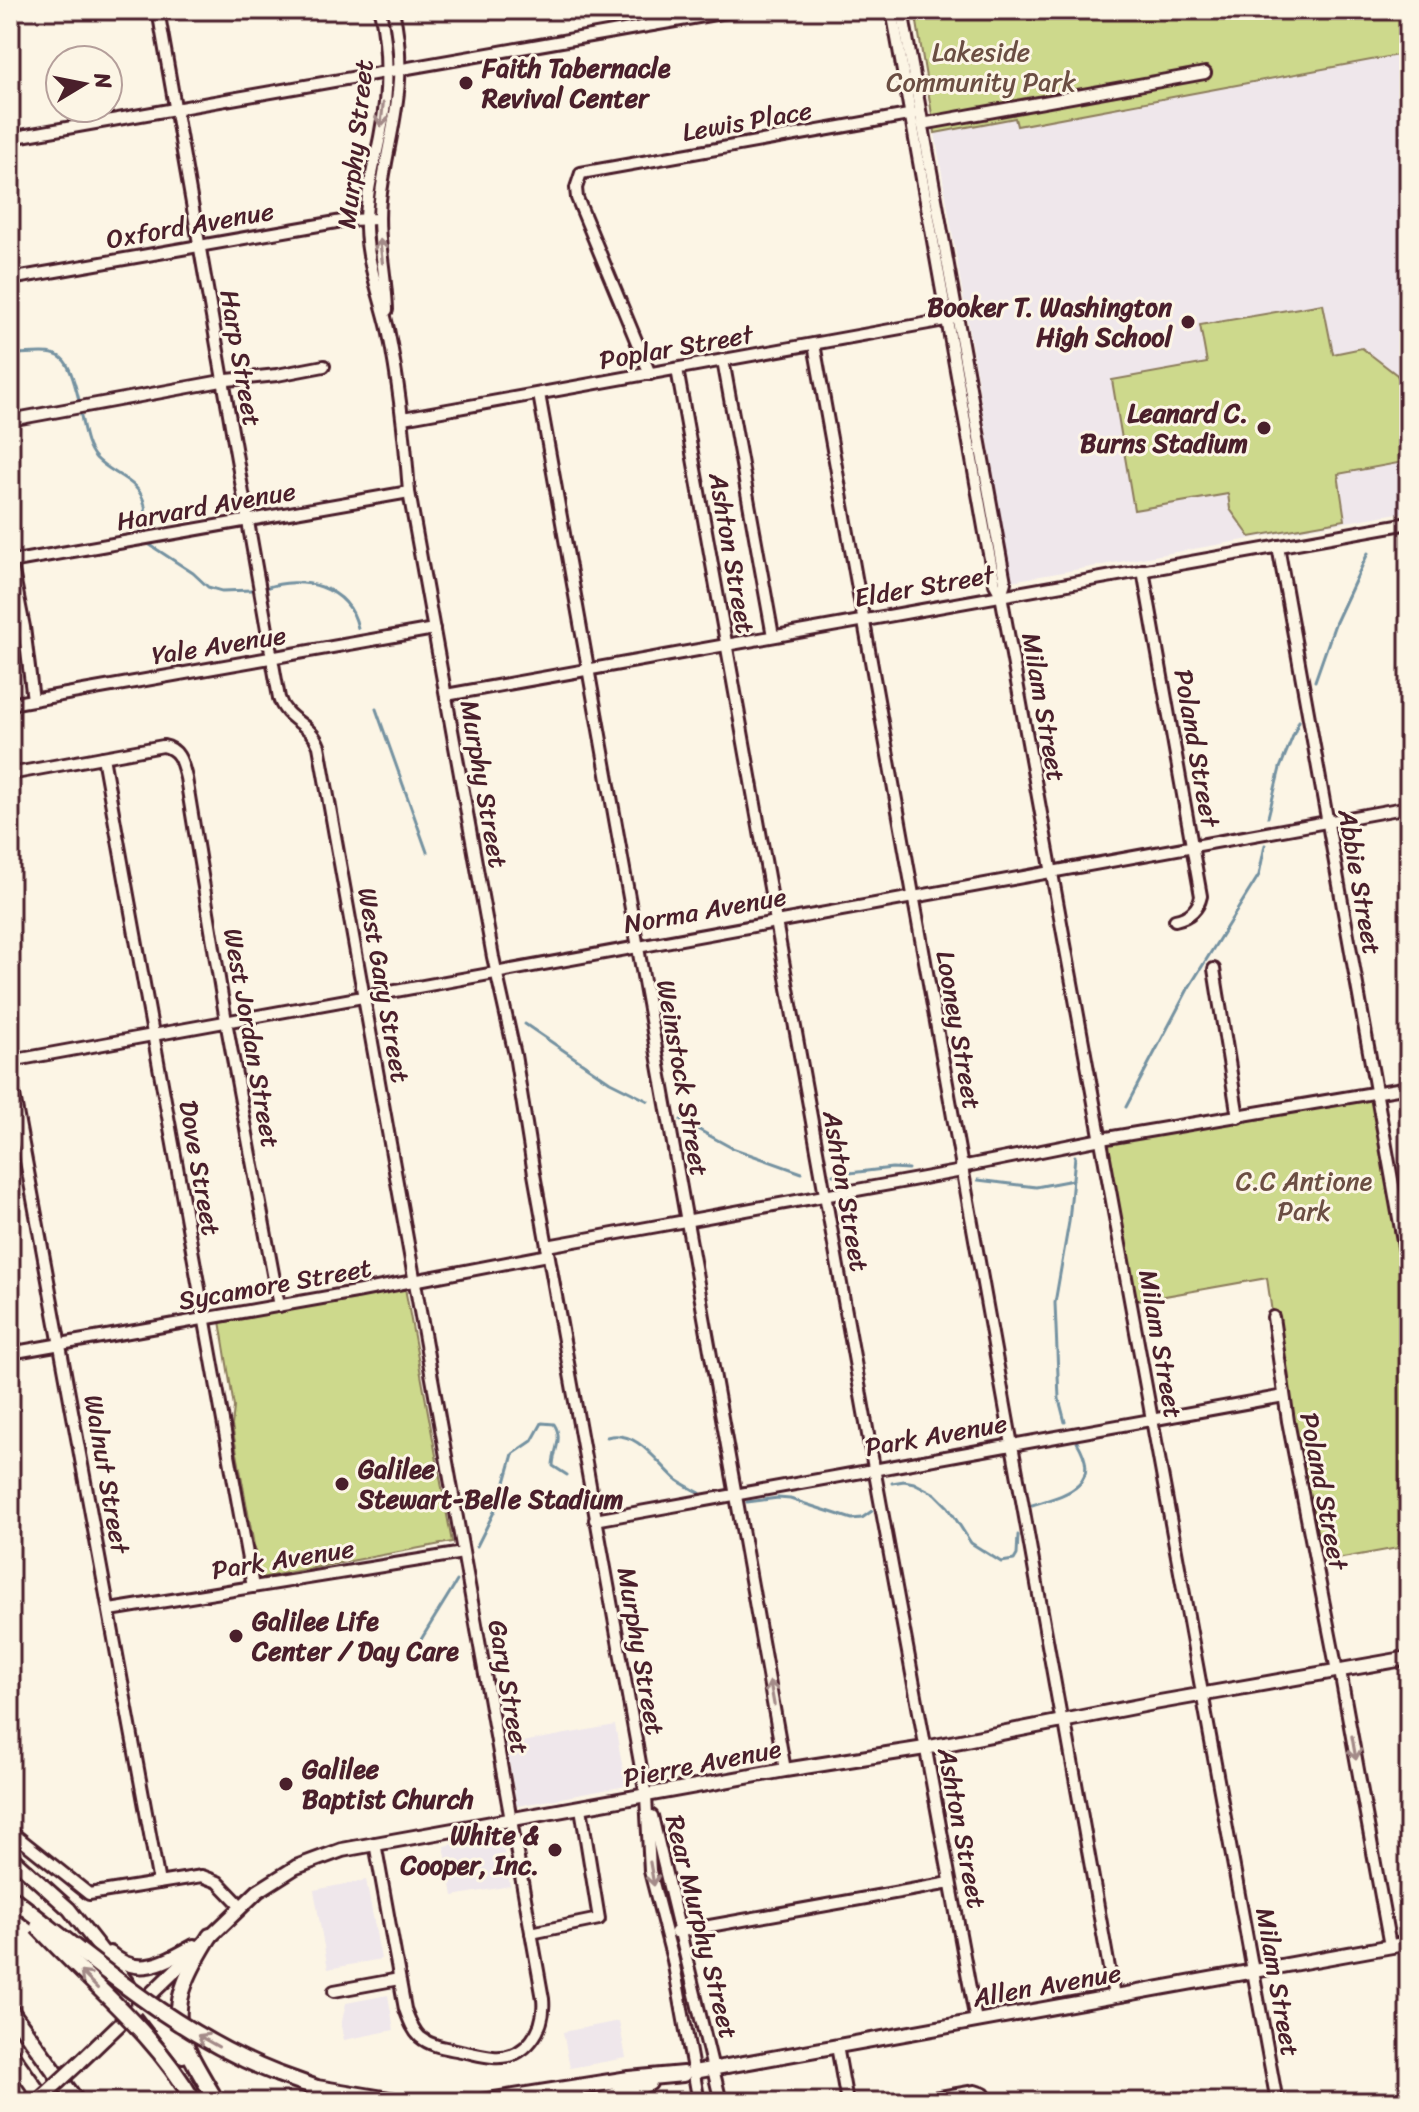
<svg xmlns="http://www.w3.org/2000/svg" width="1419" height="2112" font-family="Sriracha,sans-serif">
	<style>
		.built { fill: #efe7eb }
		.green { fill: #cdd98c; stroke: #8c7c5c; stroke-width: 2 }
		.lines { fill: none; stroke-linecap: round; stroke-linejoin: round }
		.stream { stroke: #7492a1; stroke-width: 3 }
		.minor-casing { stroke: #4a1f2b; stroke-width: 16 }
		.major-casing { stroke: #4a1f2b; stroke-width: 18 }
		.highway-casing { stroke: #4a1f2b; stroke-width: 20 }
		.minor { stroke: #fcf5e5; stroke-width: 10 }
		.major { stroke: #fcf5e5; stroke-width: 12 }
		.highway { stroke: #fcf5e5; stroke-width: 14 }
		.major-bridge-casing { stroke: #4a1f2b; stroke-width: 18; stroke-linecap: butt }
		.highway-bridge-casing { stroke: #4a1f2b; stroke-width: 20; stroke-linecap: butt }
		.major-bridge { stroke: #fcf5e5; stroke-width: 12 }
		.highway-bridge { stroke: #fcf5e5; stroke-width: 14 }
		.oneway { stroke: #a38a88 }
		.poi-dot { fill: #4a1f2b; stroke: #fcf5e5; stroke-width: 3 }
		.labels { text-anchor: middle; stroke-width: 6; stroke-linejoin: round; paint-order: stroke }
		.park-label { font-size: 26px; fill: #6b4e43; stroke: #fcf5e5 }
		.poi-label { font-size: 26px; font-weight: bold; fill: #4a1f2b; stroke: #fcf5e5; text-anchor: start }
		.street-label { font-size: 26px; fill: #4a1f2b; stroke: #fcf5e5 }
	</style>
	<rect width="100%" height="100%" fill="#fcf5e5"/>
	<filter id="ink" filterUnits="userSpaceOnUse"><feTurbulence type="fractalNoise" baseFrequency=".0125" numOctaves="2"/><feDisplacementMap in="SourceGraphic" scale="16" xChannelSelector="R" yChannelSelector="G"/><feConvolveMatrix kernelMatrix="1 2 1 2 8 2 1 2 1" color-interpolation-filters="sRGB"/></filter>
	<g filter="url(#ink)">
		<g class="built">
			<polygon points="1409,53 1409,511 1012,581 935,133 1016,118 1018,126"/>
			<polygon points="615,1725 626,1786 517,1806 506,1745"/>
			<polygon points="501,1835 510,1886 453,1896 444,1846"/>
			<polygon points="366,1880 381,1959 328,1969 314,1890"/>
			<polygon points="388,1995 394,2030 344,2040 341,2026 346,2003"/>
			<polygon points="619,2021 626,2058 570,2068 563,2032"/>
		</g>
		<g class="green">
			<polygon points="915,10 1409,10 1409,53 1017,126 1015,118 935,133"/>
			<polygon points="1323,304 1333,354 1362,348 1397,375 1409,396 1409,461 1338,474 1345,520 1250,537 1230,509 1228,494 1134,510 1112,380 1207,363 1200,325"/>
			<polygon points="1376,1093 1409,1274 1409,1546 1315,1563 1284,1396 1267,1278 1131,1302 1101,1140"/>
			<polygon points="405,1288 452,1542 260,1578 232,1426 234,1407 220,1321"/>
		</g>
		<g class="lines">
			<g class="stream">
				<path d="M10,354c51,-1 55,-9 69,46"/>
				<path d="M81,416c3,14 5,31 15,42 17,18 44,21 49,48 2,9 -4,16 -4,25"/>
				<polyline points="147,543 193,573 208,587 222,591 252,590"/>
				<path d="M265,588c36,-13 84,-3 93,40"/>
				<polyline points="1315,681 1335,624 1368,553"/>
				<polyline points="376,709 427,852"/>
				<polyline points="1268,817 1280,768 1299,721"/>
				<polyline points="525,1024 610,1082 648,1101"/>
				<polyline points="1126,1107 1188,989 1259,875 1265,845"/>
				<polyline points="681,1120 732,1148 802,1173"/>
				<polyline points="833,1175 892,1168 908,1169"/>
				<polyline points="978,1180 1036,1187 1073,1180"/>
				<polyline points="1065,1422 1059,1399 1055,1303 1069,1222 1075,1156"/>
				<path d="M607,1437c31,-8 50,26 70,43 7,5 15,9 23,13"/>
				<polyline points="892,1483 904,1481 914,1483 935,1494 948,1507 971,1543 1001,1562 1014,1560 1017,1555 1018,1535"/>
				<polyline points="747,1502 778,1498 790,1499 852,1519 862,1518 872,1511"/>
				<path d="M1032,1505c32,-10 72,-18 45,-63"/>
				<path d="M477,1546l23,-46 13,-46 19,-13 10,-18 12,1c10,15 -1,27 -1,42l14,9"/>
				<polyline points="417,1646 457,1581"/>
			</g>
			<defs>
				<g id="minor">
					<path d="M158,10l121,688c7,23 32,25 40,48l224,1253c3,30 -17,61 -50,58 -11,-1 -21,-4 -32,-6 -14,-3 -29,-4 -41,-14 -8,-8 -11,-18 -15,-28l-30,-166"/>
					<path d="M380,10c9,41 8,86 0,127 -6,30 -15,60 -14,91 1,35 14,67 22,101 11,54 17,108 21,163l84,465 22,98 19,119 112,622 4,75 23,89 26,142"/>
					<polyline points="649,10 652,25"/>
					<polyline points="892,10 985,533 995,584 1001,595 1277,2102"/>
					<polyline points="902,10 1005,582 1001,595"/>
					<polyline points="922,124 1205,73"/>
					<polyline points="10,138 738,10"/>
					<polyline points="10,279 348,220 379,219"/>
					<path d="M387,310c-1,-37 -11,-73 -7,-110 9,-72 30,-114 13,-190"/>
					<polyline points="814,344 1062,1723"/>
					<polyline points="723,360 773,636"/>
					<polyline points="677,369 874,1468 976,2021"/>
					<polyline points="650,374 577,198 576,188 581,173 914,114"/>
					<polyline points="539,394 785,1770"/>
					<polyline points="403,418 951,319"/>
					<polyline points="10,420 227,380 277,375 324,366"/>
					<polyline points="1278,546 1409,1274"/>
					<polyline points="10,556 24,627 33,700"/>
					<polyline points="10,562 409,492"/>
					<path d="M1143,570l58,326c-3,14 -12,21 -26,24"/>
					<polyline points="446,695 1409,523"/>
					<polyline points="10,704 434,629"/>
					<polyline points="103,757 253,1587"/>
					<path d="M10,774l153,-28c17,3 19,17 23,32l40,243 53,285"/>
					<polyline points="1214,969 1238,1117"/>
					<polyline points="10,1061 1409,807"/>
					<polyline points="10,1074 159,1883"/>
					<polyline points="961,1167 1101,1139 1409,1087"/>
					<polyline points="547,1246 962,1171"/>
					<polyline points="1273,1317 1288,1421 1337,1671"/>
					<polyline points="10,1353 356,1292 548,1255"/>
					<polyline points="595,1520 1284,1396"/>
					<polyline points="110,1610 463,1553"/>
					<polyline points="1340,1671 1390,1946"/>
					<polyline points="1065,1722 1114,1996"/>
					<polyline points="652,1816 721,2102"/>
					<polyline points="10,1831 89,1894 202,1876 218,1882 241,1906"/>
					<polyline points="676,1932 950,1883"/>
					<polyline points="531,1933 599,1919 581,1808"/>
					<polyline points="334,1991 399,1979"/>
					<polyline points="837,2046 847,2102"/>
					<polyline points="911,2102 975,2091 984,2094 988,2102"/>
				</g>
				<g id="major">
					<polyline points="10,1856 69,1909 128,1984"/>
					<path d="M110,1953c28,26 55,9 84,-7"/>
					<polyline points="78,2064 258,1891 296,1867 342,1850 785,1770 925,1748 1154,1703 1409,1658"/>
					<polyline points="694,2072 1409,1943"/>
				</g>
				<g id="highway">
					<path d="M210,1936c-48,77 -37,92 7,166"/>
					<polyline points="143,2003 183,2055"/>
					<polyline points="10,2010 77,2102"/>
					<polyline points="10,2053 45,2102"/>
					<polyline points="278,2074 317,2088 402,2102"/>
					<polyline points="482,2102 629,2079 683,2074"/>
					<polyline points="597,2102 649,2083"/>
				</g>
			</defs>
			<use href="#minor" class="minor-casing"/>
			<use href="#major" class="major-casing"/>
			<use href="#highway" class="highway-casing"/>
			<use href="#minor" class="minor"/>
			<use href="#major" class="major"/>
			<use href="#highway" class="highway"/>
			<defs>
				<polyline id="major-bridge" points="37,2102 78,2064"/>
				<g id="highway-bridge">
					<path d="M11,1897c85,66 166,138 267,177"/>
					<path d="M38,1927c53,57 117,106 156,175"/>
				</g>
			</defs>
			<use href="#major-bridge" class="major-bridge-casing"/>
			<use href="#highway-bridge" class="highway-bridge-casing"/>
			<use href="#major-bridge" class="major-bridge"/>
			<use href="#highway-bridge" class="highway-bridge"/>
		</g>
		<defs><path id="oneway-shaft" d="M-6 0H5M1.5-3L5.5 0L1.5 3" fill="none" stroke-width="1.6" stroke-linecap="round" stroke-linejoin="round" transform="scale(2)"/></defs>
		<g class="oneway">
			<use href="#oneway-shaft" transform="translate(382 115) rotate(96)"/>
			<use href="#oneway-shaft" transform="translate(381 251) rotate(-97)"/>
			<use href="#oneway-shaft" transform="translate(772 1693) rotate(-100)"/>
			<use href="#oneway-shaft" transform="translate(1354 1748) rotate(80)"/>
			<use href="#oneway-shaft" transform="translate(652 1874) rotate(80)"/>
			<use href="#oneway-shaft" transform="translate(89 1980) rotate(-135)"/>
			<use href="#oneway-shaft" transform="translate(208 2041) rotate(-151)"/>
		</g>
	</g>
	<g class="poi-dot">
		<circle cx="466" cy="83" r="8"/>
		<circle cx="1188" cy="322" r="8"/>
		<circle cx="1264" cy="428" r="8"/>
		<circle cx="342" cy="1484" r="8"/>
		<circle cx="236" cy="1636" r="8"/>
		<circle cx="286" cy="1784" r="8"/>
		<circle cx="555" cy="1850" r="8"/>
	</g>
	<g class="labels">
		<g class="park-label">
			<text x="981" y="61">Lakeside<tspan x="981" dy="30">Community Park</tspan></text>
			<text x="1304" y="1190">C.C Antione<tspan x="1304" dy="30">Park</tspan></text>
		</g>
		<g class="poi-label">
			<text x="482" y="77">Faith Tabernacle<tspan x="482" dy="30">Revival Center</tspan></text>
			<text x="1172" y="316" text-anchor="end">Booker T. Washington<tspan x="1172" dy="30">High School</tspan></text>
			<text x="1248" y="422" text-anchor="end">Leanard C.<tspan x="1248" dy="30">Burns Stadium</tspan></text>
			<text x="358" y="1478">Galilee<tspan x="358" dy="30">Stewart-Belle Stadium</tspan></text>
			<text x="252" y="1630">Galilee Life<tspan x="252" dy="30">Center / Day Care</tspan></text>
			<text x="302" y="1778">Galilee<tspan x="302" dy="30">Baptist Church</tspan></text>
			<text x="539" y="1844" text-anchor="end">White &amp;<tspan x="539" dy="30">Cooper, Inc.</tspan></text>
		</g>
		<g class="street-label">
			<text transform="translate(747 121) rotate(-10)" y="9">Lewis Place</text>
			<text transform="translate(355 144) rotate(-84)" y="9">Murphy Street</text>
			<text transform="translate(190 225) rotate(-10)" y="9">Oxford Avenue</text>
			<text transform="translate(676 347) rotate(-10)" y="9">Poplar Street</text>
			<text transform="translate(241 358) rotate(80)" y="9">Harp Street</text>
			<text transform="translate(206 506) rotate(-10)" y="9">Harvard Avenue</text>
			<text transform="translate(732 553) rotate(80)" y="9">Ashton Street</text>
			<text transform="translate(924 586) rotate(-10)" y="9">Elder Street</text>
			<text transform="translate(219 645) rotate(-9)" y="9">Yale Avenue</text>
			<text transform="translate(1044 707) rotate(80)" y="9">Milam Street</text>
			<text transform="translate(1197 748) rotate(80)" y="9">Poland Street</text>
			<text transform="translate(484 784) rotate(80)" y="9">Murphy Street</text>
			<text transform="translate(1360 882) rotate(80)" y="9">Abbie Street</text>
			<text transform="translate(705 910) rotate(-10)" y="9">Norma Avenue</text>
			<text transform="translate(384 985) rotate(80)" y="9">West Gary Street</text>
			<text transform="translate(959 1030) rotate(80)" y="9">Looney Street</text>
			<text transform="translate(252 1038) rotate(80)" y="9">West Jordan Street</text>
			<text transform="translate(683 1078) rotate(80)" y="9">Weinstock Street</text>
			<text transform="translate(200 1168) rotate(80)" y="9">Dove Street</text>
			<text transform="translate(846 1191) rotate(80)" y="9">Ashton Street</text>
			<text transform="translate(275 1284) rotate(-10)" y="9">Sycamore Street</text>
			<text transform="translate(1161 1344) rotate(80)" y="9">Milam Street</text>
			<text transform="translate(936 1435) rotate(-10)" y="9">Park Avenue</text>
			<text transform="translate(107 1474) rotate(80)" y="9">Walnut Street</text>
			<text transform="translate(1324 1491) rotate(79)" y="9">Poland Street</text>
			<text transform="translate(283 1559) rotate(-9)" y="9">Park Avenue</text>
			<text transform="translate(641 1651) rotate(80)" y="9">Murphy Street</text>
			<text transform="translate(509 1687) rotate(80)" y="9">Gary Street</text>
			<text transform="translate(702 1763) rotate(-11)" y="9">Pierre Avenue</text>
			<text transform="translate(962 1828) rotate(79)" y="9">Ashton Street</text>
			<text transform="translate(702 1927) rotate(76)" y="9">Rear Murphy Street</text>
			<text transform="translate(1278 1982) rotate(80)" y="9">Milam Street</text>
			<text transform="translate(1047 1985) rotate(-10)" y="9">Allen Avenue</text>
		</g>
	</g>
	<rect width="1419" height="2112" fill="none" stroke="#fcf5e5" stroke-width="40"/>
	<rect x="20" y="20" width="1379" height="2072" fill="none" stroke="#4a1f2b" stroke-width="3" filter="url(#ink)"/>
	<g transform="translate(84 84) rotate(80)"><circle r="38" fill="#fcf5e5" stroke="#b59f9b" stroke-width="2"/>
	<path d="M0-6L14 30L0 20L-14 30Z" fill="#4a1f2b"/>
	<text y="-12" font-size="22" font-weight="bold" text-anchor="middle" fill="#4a1f2b">N</text>
	</g>
</svg>
